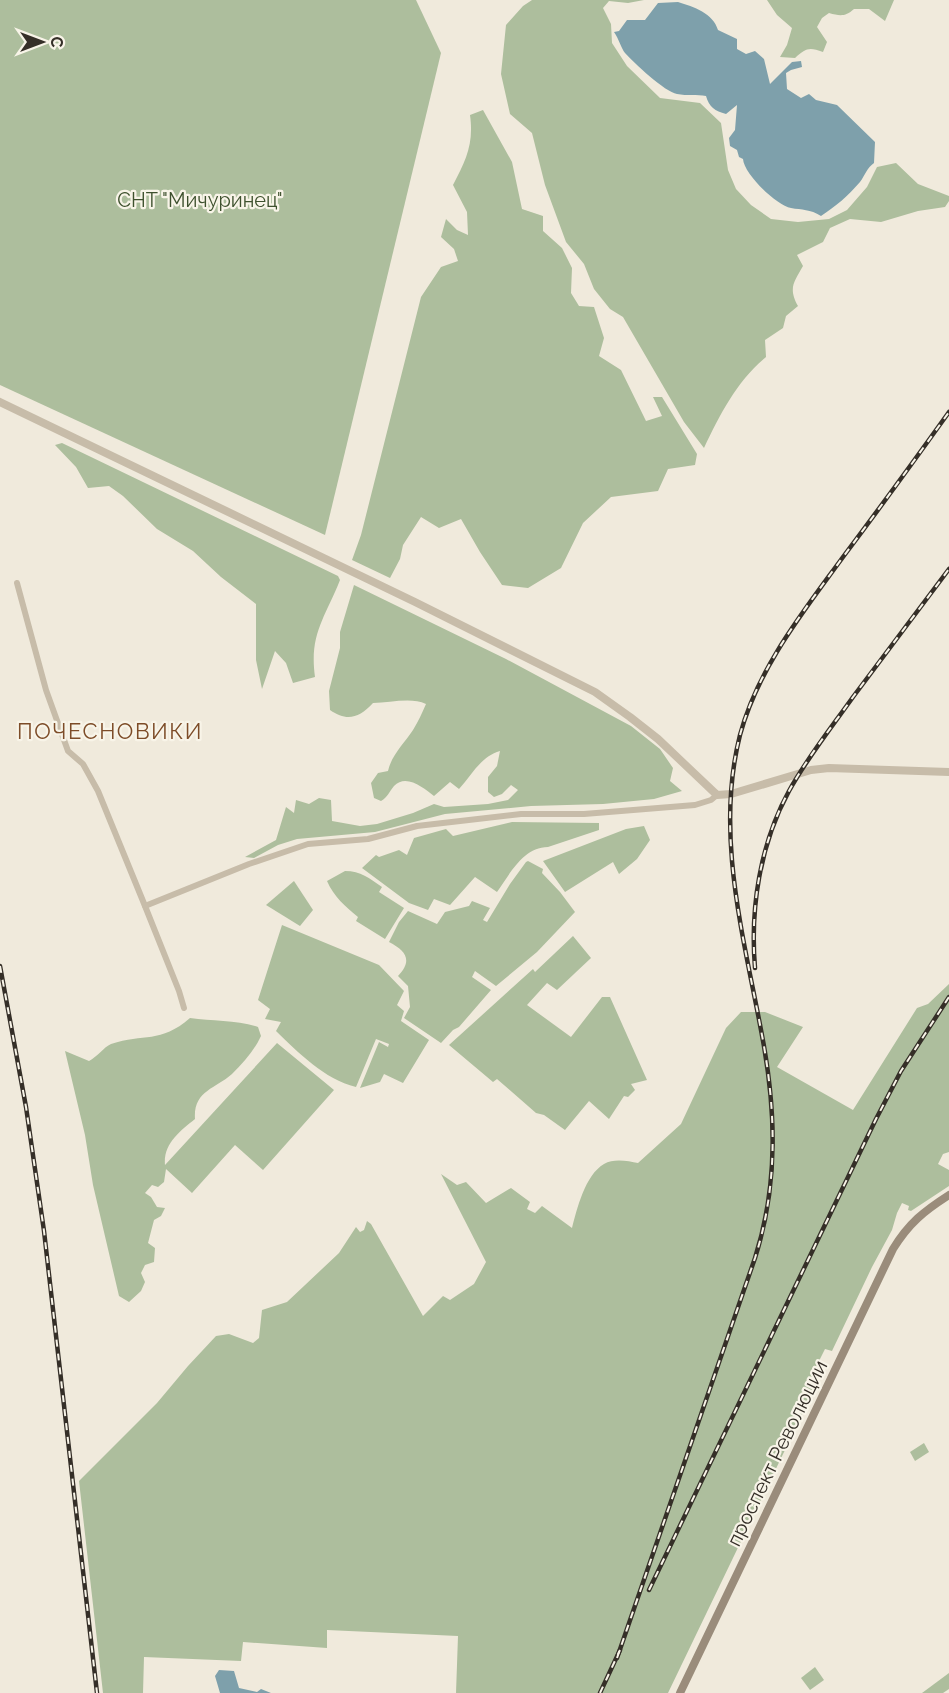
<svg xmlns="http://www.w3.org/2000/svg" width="949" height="1693" font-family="Raleway,sans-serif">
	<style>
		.green { fill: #adbe9d }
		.water { fill: #7ea0ab }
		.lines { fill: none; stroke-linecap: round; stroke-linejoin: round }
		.minor { stroke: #c7bca9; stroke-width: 6 }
		.tertiary { stroke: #c7bca9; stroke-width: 8 }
		.secondary { stroke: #9a8c7b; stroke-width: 8 }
		.rail-casing { stroke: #352f28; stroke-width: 4.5 }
		.rail { stroke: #f8f4e8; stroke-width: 2; stroke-dasharray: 7; stroke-linecap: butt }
		.labels { text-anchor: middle; stroke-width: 4.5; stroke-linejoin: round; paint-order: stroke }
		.park-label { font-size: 20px; fill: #3e512e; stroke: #f8f4e8 }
		.street-label { font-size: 20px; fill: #352f28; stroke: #f8f4e8 }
		.quarter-label { font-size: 22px; letter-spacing: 1.5px; fill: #7d4c28; stroke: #f8f4e8 }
	</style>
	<rect width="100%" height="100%" fill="#f0eadc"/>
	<g class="green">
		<polygon points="0,0 416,0 441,53 325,535 0,385"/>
		<path d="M532,0h112l-16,3 -19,-2 -6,7 8,16 1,19 15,23 33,32 40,5 21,20 7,47 8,19 15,16 20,14 27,3 31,-3 18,-9 20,-23 10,-20 19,-4 22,21 31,12v5l-4,6 -27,4 -37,11 -31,-3 -20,9 -7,14 -26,13 6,11c-9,16 -15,22 -5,40l-12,10 -3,12 -18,12 1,17c-29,24 -46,57 -62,91l-20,-26 -61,-105 -13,-8 -16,-20 -10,-25 -18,-22 -21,-57 -13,-52 -22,-19 -9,-40 5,-49 17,-19z"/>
		<path d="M767,0h127l-9,21 -16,-12h-15c-9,8 -14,7 -25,4l-7,5 -5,9 10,15 -4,10c-14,-5 -17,-4 -28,6l-15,-1 7,-12 5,-17 -15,-13z"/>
		<path d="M483,110l29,52 10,47 21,7v15l19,17 10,20 -1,25 8,13 15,1 10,31 -5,18 22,14 25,51 16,-5 -9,-19h9l35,57 -2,11 -27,4 -10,22 -47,6 -28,26 -22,45 -33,20 -26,-3 -22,-33 -19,-33 -22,9 -18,-11 -18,28 -3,14 -10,19 -38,-18 9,-25 60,-238 20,-30 17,-6 -4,-12 -13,-12 5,-18 11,11 11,5 -1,-23 -14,-27c13,-25 21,-41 17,-70z"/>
		<path d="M62,443l276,133 2,4c-15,38 -31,54 -25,97l-22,6 -7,-20 -11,-12 -13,38 -6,-29v-56l-35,-27 -28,-26 -36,-22 -34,-33 -14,-10 -21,2 -12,-21 -21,-22z"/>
		<path d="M354,585l152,74 125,67 29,23 13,19 -3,13 12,10 -28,8 -51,5 -72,2 -86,8 -70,18 -78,7 -19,6 -24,13 -9,-1 31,-17 10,-33 8,6 2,-13 13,4 10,-6 12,2 1,21 28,5 17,-2 36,-11 21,-9 10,3 44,-3 20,-4 10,-10 -7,-5 -9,9 -8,3 -6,-5v-15l9,-11 3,-15c-20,6 -28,24 -41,38l-9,-7 -16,14c-10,-8 -28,-23 -40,-10 -5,6 -6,11 -13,15l-7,-3 -3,-15 7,-10 10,-2c4,-17 16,-27 25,-41 5,-8 9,-17 13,-26 -15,-7 -36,-1 -53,-1 -14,15 -26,19 -43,7l-1,-19 11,-43v-16z"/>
		<path d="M512,822l87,1v7l-51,17c-25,0 -38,27 -51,45l-22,-15 -25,28 -16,-6 -6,11 -19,-7 -47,-35 14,-13 3,2 20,-7 8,5 7,-17 32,-9 7,7z"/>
		<polygon points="644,826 650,840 637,859 619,874 613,862 565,892 543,861 626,829"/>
		<path d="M528,861l15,8 -1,4 18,19 15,20 -38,40 -41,34 -21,-15 -3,6 19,13 -32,37 -6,3 -12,13 -37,-25 6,-11 -2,-21 -10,-10c15,-16 8,-25 -9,-34l10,-20 9,-11 29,13 8,-12 24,-6 3,-5 18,7 -7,12 4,2 23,-38 16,-22z"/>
		<path d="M345,871c16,0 24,7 37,16l-3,5 25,16 -19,31 -29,-18 2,-4c-13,-11 -24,-20 -31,-36z"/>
		<polygon points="294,881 313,910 300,926 266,905"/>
		<path d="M282,925l97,40 25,26 -7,14 7,6 -3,10 28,19 -26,43 -19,-9 -4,8 -20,6 19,-46 9,5 1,-3 -13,-5 -20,48c-32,-8 -57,-34 -80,-56l5,-9 -16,-3 5,-10 -12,-9z"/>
		<polygon points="573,936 591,958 557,990 547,983 527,1005 571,1037 602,997 610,997 647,1080 631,1084 635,1090 628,1097 624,1096 609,1119 589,1101 565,1130 544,1115 536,1113 497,1079 493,1082 449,1045 533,969 535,972"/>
		<path d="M949,984v168l-6,2 -5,10 11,6v16l-38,25 -3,-1 1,-4 -7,-3 -5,10 -5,17 -20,37 -40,84 -7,-2 -9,18 7,4 -155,322h-212l2,-57 -131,-6v18l-84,-6 -2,19 -97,-4 -1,36h-40l-24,-212 78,-78 31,-37 28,-30 13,-2 24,9 6,-5 3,-28 25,-8 52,-49 17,-26 4,5 4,-2 3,-9 4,3 52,92 20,-20 7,4 24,-16 12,-22 -45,-88 16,11 9,-3 20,21 25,-15 19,14 -3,7 8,4 7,-7 30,22c5,-19 13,-53 32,-64 10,-6 24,-3 34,-1l43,-39 45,-96 15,-16h24l38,15 -26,40 76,43 64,-102 11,-4z"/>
		<path d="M190,1018c22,3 47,2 68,9l3,9c-7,15 -17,26 -29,38 -17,15 -39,17 -37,45 -15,12 -32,25 -30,46l112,-122 57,47 -71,80 -28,-25 -43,48 -26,-24 -2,13 -6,5 -6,-2 -7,8 6,4 6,10 8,1 -4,8 -7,4 -6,23 7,5 -1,14 -9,3 -4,8 4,9 -4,9 -12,11 -10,-6 -26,-111 -8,-50 -20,-84 24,10c8,-4 15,-14 22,-17 33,-11 49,0 79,-26z"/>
		<polygon points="924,1443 929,1452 915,1461 910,1452"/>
		<polygon points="815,1667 824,1680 810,1690 801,1678"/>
		<polygon points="949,1673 949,1689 943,1693 922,1693"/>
	</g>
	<g class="water">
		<path d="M678,2c16,5 35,11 40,28l19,9v10l9,5 9,-3 9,8 6,25 22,-22 9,-1 1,6 -11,3 -5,3 1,16 14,9 8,-4 7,6 21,5 38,37 -1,21c-7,5 -9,12 -14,19 -13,15 -24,24 -39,34 -11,-7 -19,-6 -30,-8 -15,-3 -47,-34 -48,-49l-4,-2 -2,-7 -7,-4 -1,-8 6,-8 2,-25 -11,9c-11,-3 -17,-7 -20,-18 -9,-2 -19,0 -29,-2 -12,-2 -43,-31 -52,-41 -4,-5 -6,-14 -11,-21l5,-1 8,-11h18l13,-17z"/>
		<polygon points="219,1670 234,1671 239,1688 257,1692 261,1689 271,1693 220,1693 215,1676"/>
	</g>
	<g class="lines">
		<g class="minor">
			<polyline points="17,583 46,690 68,751 83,764 98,791 145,906 179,991 184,1008"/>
			<polyline points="145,906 249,864 308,844 368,839 417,826 521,814 584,814 695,805 711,800 717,795"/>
		</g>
		<polyline class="tertiary" points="0,402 415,602 595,692 630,717 658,739 717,795 731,794 811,770 829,768 949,772"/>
		<path class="secondary" d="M680,1693l213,-444c16,-26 31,-38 56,-54"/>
		<defs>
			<g id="rail">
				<polyline points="0,966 26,1107 44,1231 97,1693"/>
				<path d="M755,968c-5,-60 5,-124 34,-177 18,-33 42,-63 64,-94 32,-43 64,-85 96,-128"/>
				<polyline points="649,1590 876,1119 901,1071 949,997"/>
				<path d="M617,1658l138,-400c24,-75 21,-151 6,-228 -18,-96 -46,-197 -21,-295 18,-67 63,-123 103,-178 36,-48 71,-96 106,-145"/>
				<polyline points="600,1693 620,1650"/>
			</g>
		</defs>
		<use href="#rail" class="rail-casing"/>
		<use href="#rail" class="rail"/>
	</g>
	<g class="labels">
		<g class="park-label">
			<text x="200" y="207">СНТ "Мичуринец"</text>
		</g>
		<g class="street-label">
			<text transform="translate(777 1453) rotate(-64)" y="7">проспект Революции</text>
		</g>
		<g class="quarter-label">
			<text x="110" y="739">ПОЧЕСНОВИКИ</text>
		</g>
	</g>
	<g transform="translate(42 42) rotate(90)" stroke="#f8f4e8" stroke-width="4.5" paint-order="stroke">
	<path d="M0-4.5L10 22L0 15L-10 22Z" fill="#352f28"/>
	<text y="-9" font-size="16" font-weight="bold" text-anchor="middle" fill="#352f28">С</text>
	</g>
</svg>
